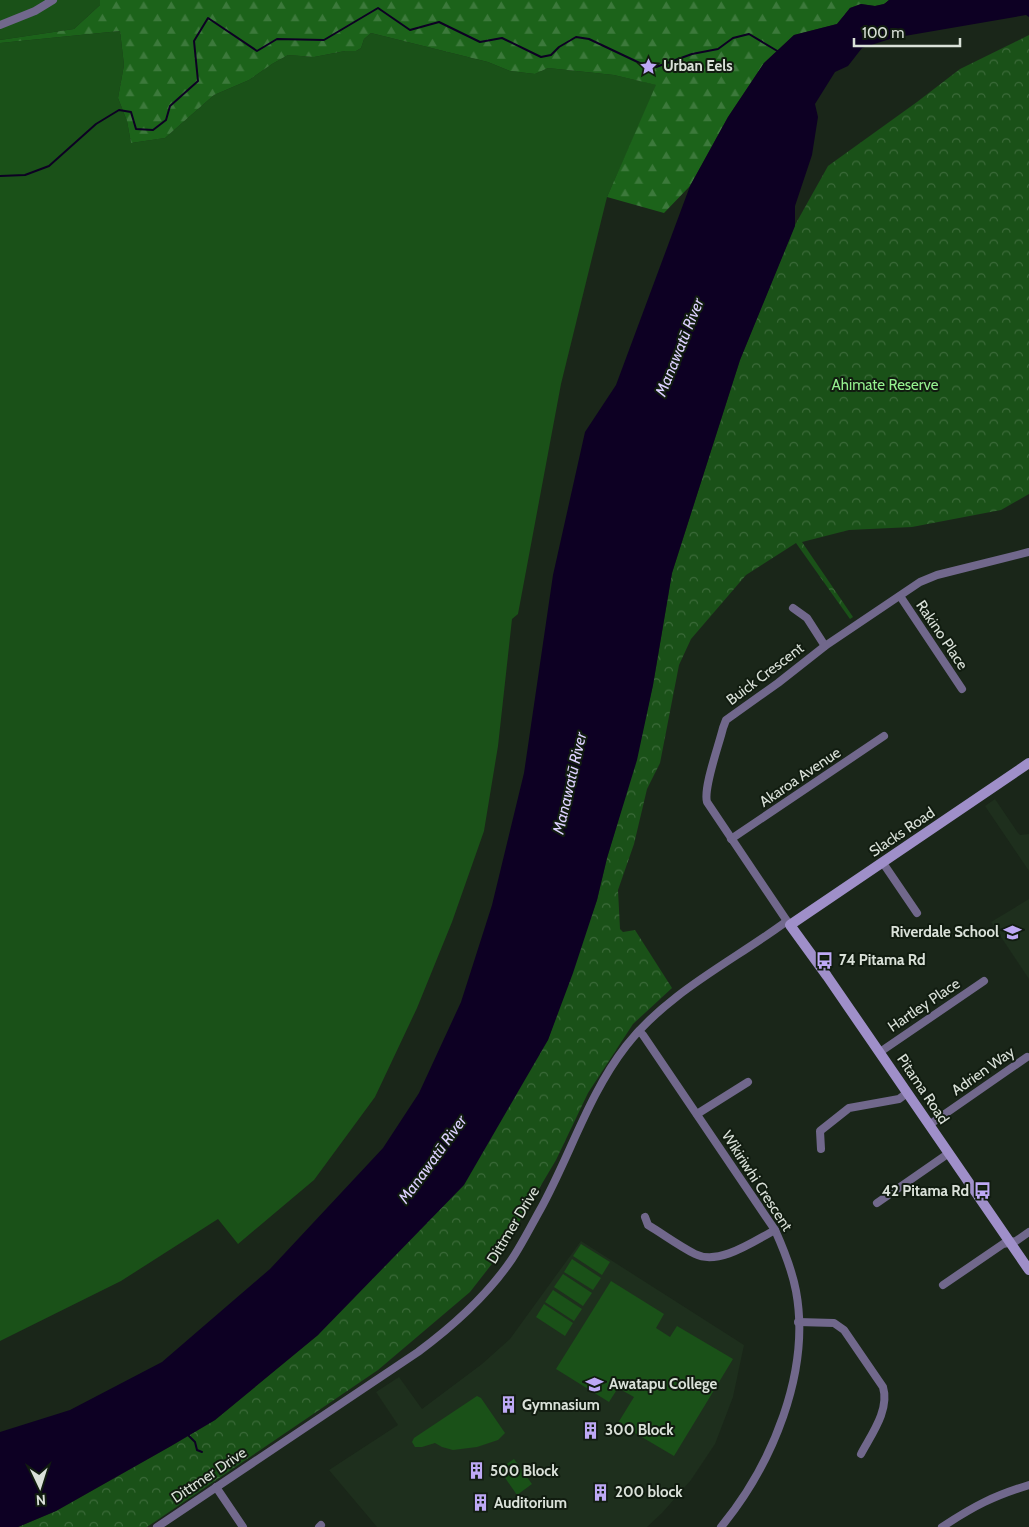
<svg xmlns="http://www.w3.org/2000/svg" width="1029" height="1527" font-family="Cabin,sans-serif">
	<style>
		.built { fill: #1e2f1d }
		.grass { fill: #1a5118 }
		.forest { fill: url(#forest-firs) }
		.park { fill: url(#park-crowns) }
		.water { fill: #0d0023 }
		.lines { fill: none; stroke-linecap: round; stroke-linejoin: round }
		.stream { stroke: #0d0023; stroke-width: 2 }
		.street { stroke: #71688c; stroke-width: 8 }
		.secondary { stroke: #9f8fc9; stroke-width: 10 }
		.labels { text-anchor: middle; stroke-width: 4; stroke-linejoin: round; paint-order: stroke }
		.poi-label { font-size: 15px; font-weight: bold; fill: #dae1d9; stroke: #111c10; text-anchor: start }
		.park-label { font-size: 15px; fill: #95f08f; stroke: #111c10 }
		.street-label { font-size: 15px; fill: #dae1d9; stroke: #111c10 }
		.water-label { font-size: 16px; font-style: italic; fill: #ddd1ff; stroke: #111c10 }
	</style>
	<defs>
		<pattern id="forest-firs" width="22" height="20" patternUnits="userSpaceOnUse" patternTransform="scale(1.25)"><rect width="22" height="20" fill="#1c631a"/><path d="M5 1l3.5 6h-7zM16 11l3.5 6h-7z" fill="#3c793b"/></pattern>
		<pattern id="park-crowns" width="20" height="18" patternUnits="userSpaceOnUse" patternTransform="scale(1.25)"><rect width="20" height="18" fill="#1a5118"/><path d="M2 6a3 3 0 1 1 6 0M12 15a3 3 0 1 1 6 0" fill="none" stroke="#3b6a39"/></pattern>
	</defs>
	<rect width="100%" height="100%" fill="#1a2619"/>
	<g class="built">
		<polygon points="995,799 1018,833 1020,835 1029,834 1029,871 985,806"/>
		<polygon points="1029,899 1029,979 991,922"/>
		<polygon points="581,1241 744,1345 733,1397 715,1444 691,1480 662,1513 647,1527 377,1527 329,1470 398,1425 376,1392 399,1377 422,1409 482,1364 510,1339"/>
	</g>
	<g class="grass">
		<polygon points="0,0 100,0 101,4 74,29 0,40"/>
		<polygon points="120,31 124,65 118,98 127,121 131,143 165,138 214,95 249,80 272,64 288,55 314,57 345,51 356,51 361,48 364,39 371,33 488,62 510,71 535,74 548,68 614,75 657,85 607,197 561,384 518,614 512,619 498,746 484,831 452,922 417,1008 375,1097 314,1180 238,1244 218,1219 121,1281 0,1341 0,43"/>
		<polygon points="581,1244 610,1262 602,1275 573,1256"/>
		<polygon points="572,1259 601,1278 593,1290 564,1272"/>
		<polygon points="563,1274 592,1293 583,1306 554,1287"/>
		<polygon points="611,1281 664,1314 656,1328 670,1337 677,1326 733,1359 674,1456 618,1423 634,1397 618,1388 609,1402 556,1369"/>
		<polygon points="553,1290 582,1309 574,1321 545,1302"/>
		<polygon points="544,1304 573,1323 565,1336 536,1317"/>
		<polygon points="477,1396 481,1398 505,1433 498,1440 477,1447 453,1450 442,1447 435,1443 422,1447 415,1447 412,1442 414,1438"/>
		<polygon points="514,1459 532,1484 517,1495 499,1469"/>
	</g>
	<polygon class="forest" points="100,0 889,0 884,4 875,6 861,4 850,8 837,24 794,35 764,63 728,117 690,186 664,213 607,197 656,85 614,75 548,68 535,74 510,71 488,62 371,33 364,39 361,48 356,51 345,51 314,57 288,55 272,64 249,80 214,95 165,138 131,143 127,121 118,98 124,65 120,31 0,43 0,40 74,29 100,5"/>
	<polygon class="park" points="1029,35 1029,494 1001,510 912,527 849,530 802,542 853,617 850,619 796,543 746,575 691,639 679,665 660,763 647,789 634,844 618,890 620,929 623,932 635,930 672,988 633,1024 588,1093 556,1160 502,1251 470,1292 378,1370 147,1527 18,1527 56,1511 171,1446 215,1420 318,1335 548,1040 597,900 607,858 636,760 653,685 672,573 740,360 795,225 828,166 917,102 960,69"/>
	<polygon class="water" points="889,0 1029,0 1029,17 1026,15 893,38 862,48 848,66 835,72 815,104 818,117 812,155 795,206 795,226 740,360 672,573 653,685 637,760 607,858 597,900 573,973 548,1040 464,1185 318,1335 215,1420 171,1446 56,1511 18,1527 0,1527 0,1432 70,1410 162,1362 270,1269 383,1148 419,1093 461,1002 492,905 524,773 553,575 585,432 616,385 690,186 728,117 764,63 794,35 837,24 850,8 861,4 875,6 884,4"/>
	<g class="lines">
		<g class="stream">
			<polyline points="0,176 25,175 49,166 96,124 119,110 131,112 136,129 153,130 166,120 170,106 198,81 194,41 208,18 257,51 277,39 324,40 378,8 410,30 439,22 480,42 502,38 541,57 551,55 559,47 576,37 589,39 646,66 656,67 692,54 718,49 733,38 749,34 779,52"/>
			<polyline points="188,1435 195,1442 197,1450 202,1452"/>
		</g>
		<g class="street">
			<polyline points="0,25 35,11 53,0"/>
			<polyline points="900,596 962,689"/>
			<polyline points="793,608 807,618 825,646"/>
			<polyline points="731,839 884,736"/>
			<polyline points="883,863 917,913"/>
			<path d="M789,924l-82,-122c-4,-14 12,-57 16,-74l3,-8 52,-37 47,-37 95,-64 17,-7 92,-23"/>
			<path d="M639,1031l4,4 132,195c9,20 17,40 21,61 15,81 -24,174 -75,236"/>
			<polyline points="880,1052 984,981"/>
			<polyline points="697,1114 748,1082"/>
			<polyline points="929,1125 1027,1057"/>
			<polyline points="821,1149 820,1131 849,1108 899,1099 907,1093"/>
			<polyline points="877,1203 949,1153"/>
			<path d="M645,1217l3,8c15,9 31,21 47,29 24,12 59,-13 80,-24"/>
			<polyline points="943,1285 1003,1244 1016,1241 1029,1232"/>
			<path d="M798,1322l36,1 10,7 39,57c7,23 -12,48 -22,67"/>
			<polyline points="216,1487 243,1527"/>
			<path d="M157,1527l261,-175c35,-26 69,-56 94,-93 10,-15 19,-33 28,-49 30,-54 48,-115 86,-164 42,-54 107,-85 161,-125"/>
			<polyline points="319,1527 321,1525"/>
			<path d="M942,1527c32,-21 51,-31 87,-42"/>
		</g>
		<polyline class="secondary" points="1029,763 790,925 827,976 1029,1270"/>
	</g>
	<defs>
		<symbol id="sight-bare" viewBox="-9 -9 18 18"><path d="M0-6L1.8-2.2L6-1.7L2.9 1.2L3.7 5.4L0 3.3L-3.7 5.4L-2.9 1.2L-6-1.7L-1.8-2.2Z" fill="#bea9f5" stroke="#111c10" stroke-width="2.5" paint-order="stroke"/></symbol>
		<symbol id="school-bare" viewBox="-9 -9 18 18"><path d="M0-5L7-2L0 1L-7-2ZM-4 1L0 2.5L4 1V4Q0 6-4 4Z" fill="#bea9f5" stroke="#111c10" stroke-width="2.5" paint-order="stroke"/></symbol>
		<symbol id="bus-bare" viewBox="-9 -9 18 18"><path d="M-5-6H5V4H4V6H2V4H-2V6H-4V4H-5ZM-3.5-4V0h7V-4ZM-3.5 1.2v1.5H-2V1.2ZM2 1.2v1.5H3.5V1.2Z" fill="#bea9f5" stroke="#111c10" stroke-width="2.5" paint-order="stroke"/></symbol>
		<symbol id="building-bare" viewBox="-9 -9 18 18"><path d="M-4-6H4V6H1V3H-1V6H-4ZM-2.5-4.3h1.7v1.8h-1.7ZM.8-4.3h1.7v1.8H.8ZM-2.5-1h1.7V.8h-1.7ZM.8-1h1.7V.8H.8Z" fill="#bea9f5" stroke="#111c10" stroke-width="2.5" paint-order="stroke"/></symbol>
	</defs>
	<g fill-rule="evenodd">
		<use href="#sight-bare" x="636" y="54" width="25" height="25"/>
		<use href="#school-bare" x="1000" y="920" width="25" height="25"/>
		<use href="#bus-bare" x="812" y="948" width="25" height="25"/>
		<use href="#bus-bare" x="970" y="1178" width="25" height="25"/>
		<use href="#school-bare" x="582" y="1372" width="25" height="25"/>
		<use href="#building-bare" x="496" y="1392" width="25" height="25"/>
		<use href="#building-bare" x="578" y="1418" width="25" height="25"/>
		<use href="#building-bare" x="464" y="1458" width="25" height="25"/>
		<use href="#building-bare" x="588" y="1480" width="25" height="25"/>
		<use href="#building-bare" x="468" y="1490" width="25" height="25"/>
	</g>
	<g class="labels">
		<g class="poi-label">
			<text x="663" y="71">Urban Eels</text>
			<text x="999" y="937" text-anchor="end">Riverdale School</text>
			<text x="839" y="965">74 Pitama Rd</text>
			<text x="969" y="1196" text-anchor="end">42 Pitama Rd</text>
			<text x="609" y="1389">Awatapu College</text>
			<text x="522" y="1410">Gymnasium</text>
			<text x="605" y="1435">300 Block</text>
			<text x="490" y="1476">500 Block</text>
			<text x="615" y="1497">200 block</text>
			<text x="494" y="1508">Auditorium</text>
		</g>
		<g class="park-label">
			<text x="885" y="390">Ahimate Reserve</text>
		</g>
		<g class="street-label">
			<text transform="translate(942 635) rotate(56)" y="5">Rakino Place</text>
			<text transform="translate(765 674) rotate(-37)" y="5">Buick Crescent</text>
			<text transform="translate(800 777) rotate(-34)" y="5">Akaroa Avenue</text>
			<text transform="translate(902 832) rotate(-34)" y="5">Slacks Road</text>
			<text transform="translate(924 1005) rotate(-34)" y="5">Hartley Place</text>
			<text transform="translate(983 1071) rotate(-35)" y="5">Adrien Way</text>
			<text transform="translate(923 1089) rotate(56)" y="5">Pitama Road</text>
			<text transform="translate(757 1181) rotate(57)" y="5">Wikiriwhi Crescent</text>
			<text transform="translate(513 1225) rotate(-59)" y="5">Dittmer Drive</text>
			<text transform="translate(209 1475) rotate(-34)" y="5">Dittmer Drive</text>
		</g>
		<g class="water-label">
			<text transform="translate(679 347) rotate(-68)" y="6">Manawatū River</text>
			<text transform="translate(569 783) rotate(-77)" y="6">Manawatū River</text>
			<text transform="translate(432 1159) rotate(-54)" y="6">Manawatū River</text>
		</g>
	</g>
	<g transform="translate(40 1487) rotate(176)" stroke="#111c10" stroke-width="4" paint-order="stroke">
	<path d="M0-4L9 19L0 12L-9 19Z" fill="#dae1d9"/>
	<text y="-8" font-size="14" font-weight="bold" text-anchor="middle" fill="#dae1d9">N</text>
	</g>
	<path d="M854 38v8h106v-8" fill="none" stroke="#dae1d9" stroke-width="2.5"/>
	<text x="862" y="38" font-size="15" fill="#dae1d9" stroke="#111c10" stroke-width="4" paint-order="stroke">100 m</text>
</svg>
